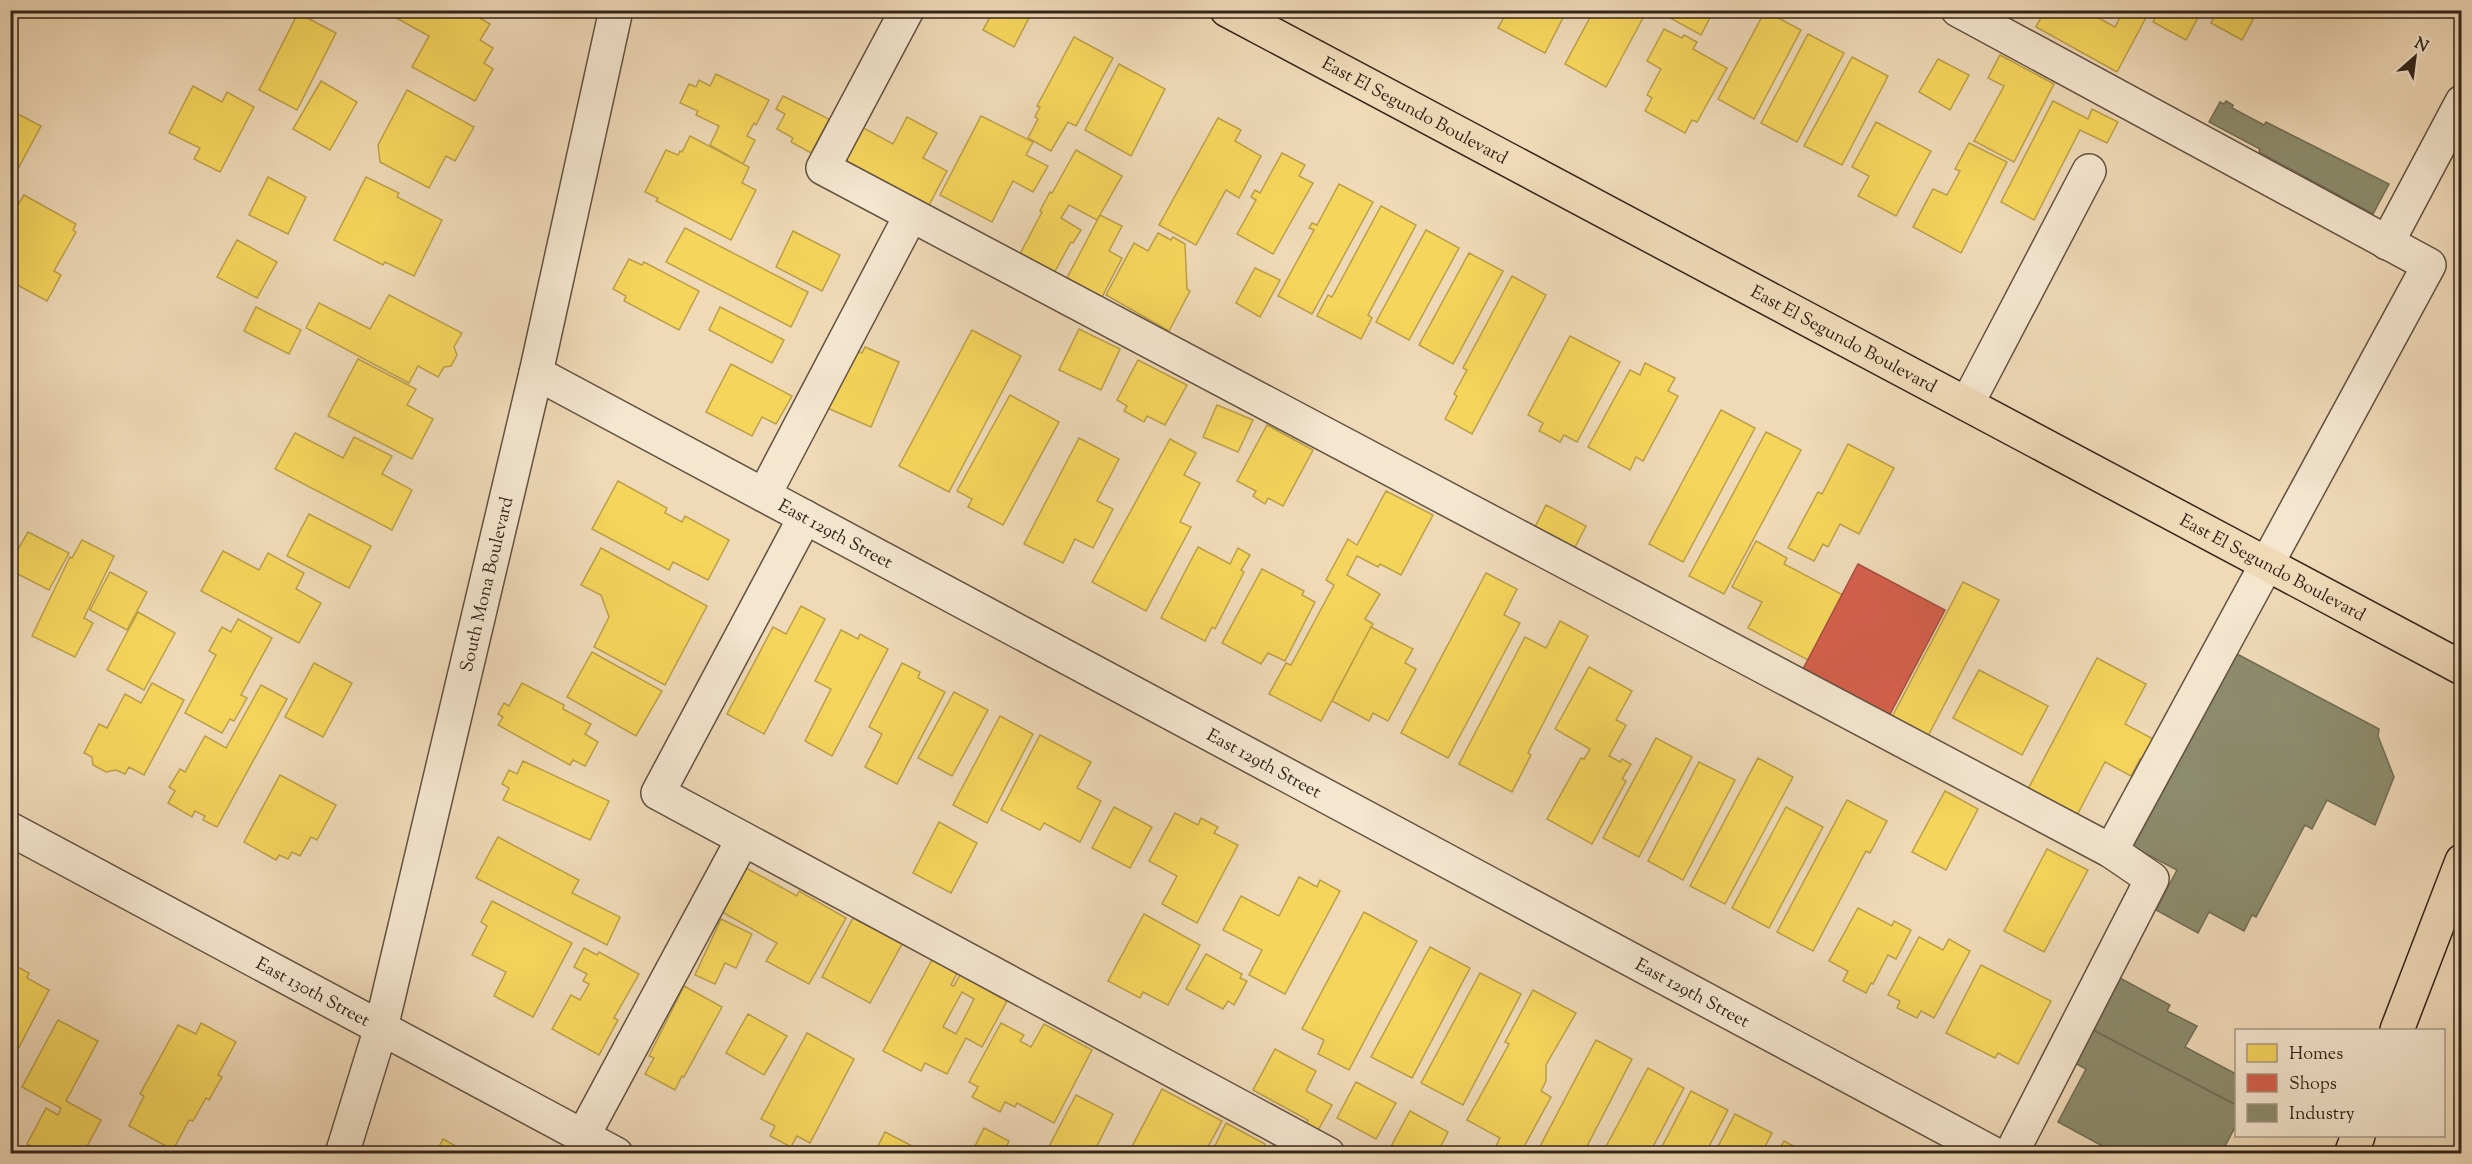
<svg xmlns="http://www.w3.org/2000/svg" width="2472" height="1164" font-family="'Sorts Mill Goudy',serif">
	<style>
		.homes { fill: #f6d55c; stroke: #bca048; stroke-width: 1.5; fill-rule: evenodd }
		.shops { fill: #d6604d; stroke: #a54e3e; stroke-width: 1.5 }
		.industry { fill: #8c8c6e; stroke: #716d55; stroke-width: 1.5 }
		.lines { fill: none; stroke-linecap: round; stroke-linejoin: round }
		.minor-casing { stroke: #625241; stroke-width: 36 }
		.major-casing { stroke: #33251a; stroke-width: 36 }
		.minor { stroke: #f5e6d0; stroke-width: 33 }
		.major { stroke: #efd9b7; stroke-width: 33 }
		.labels { text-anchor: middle; stroke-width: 6; stroke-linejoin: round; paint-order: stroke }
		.street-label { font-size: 18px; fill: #33251a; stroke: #f5e6d0 }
	</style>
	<rect width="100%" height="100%" fill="#efd9b7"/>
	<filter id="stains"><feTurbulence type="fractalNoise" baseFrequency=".00333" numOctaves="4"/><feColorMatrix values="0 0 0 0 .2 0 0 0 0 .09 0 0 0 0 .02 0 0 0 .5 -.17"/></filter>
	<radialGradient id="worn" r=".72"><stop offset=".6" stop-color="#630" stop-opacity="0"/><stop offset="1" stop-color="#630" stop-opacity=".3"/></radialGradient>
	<g class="homes">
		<polygon points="382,10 466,10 490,24 480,40 493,48 484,63 493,69 475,101 412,67 429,36"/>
		<polygon points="500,10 519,10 515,18"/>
		<polygon points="987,10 1030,10 1032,12 1014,47 983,30 992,13"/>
		<polygon points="1508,10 1567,10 1545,53 1498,28"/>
		<polygon points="1594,10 1635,10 1644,16 1606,87 1565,64"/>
		<polygon points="1673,10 1714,10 1701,35 1670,18"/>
		<polygon points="2045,10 2084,10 2115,27 2124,10 2150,10 2117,72 2036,27"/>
		<polygon points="2159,10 2202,10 2186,40 2153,22"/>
		<polygon points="2218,10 2258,10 2242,40 2211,23"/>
		<polygon points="1765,11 1801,30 1754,119 1718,99"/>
		<polygon points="298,13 336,33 297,110 259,90"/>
		<polygon points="1664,29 1682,38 1684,35 1697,42 1693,49 1727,68 1697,122 1692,120 1685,133 1645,111 1652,98 1647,95 1661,69 1647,61"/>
		<polygon points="1808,34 1844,53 1797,142 1761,123"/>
		<polygon points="1074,37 1113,58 1076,126 1068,122 1051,151 1028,138 1038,119 1035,117 1040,107 1037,106"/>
		<polygon points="2000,55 2054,84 2014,162 1974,141 2004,86 1988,78"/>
		<polygon points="1852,57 1888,76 1842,165 1804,146"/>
		<polygon points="1938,59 1969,75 1950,110 1919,92"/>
		<polygon points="1119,64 1165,89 1131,156 1085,130"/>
		<polygon points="716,74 769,100 756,125 754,123 747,136 755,140 743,164 710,145 719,126 696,115 698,111 680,103 689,84 696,87 699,80 710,86"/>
		<polygon points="321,81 357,102 330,150 293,129"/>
		<polygon points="193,86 222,102 227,92 254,107 220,172 194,159 200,148 169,133"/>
		<polygon points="407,90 474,127 455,161 446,156 429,188 380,162 378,145"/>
		<polygon points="783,96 829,119 811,153 791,142 793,138 777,129 785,114 776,109"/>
		<polygon points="2053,101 2088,119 2092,109 2118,122 2107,143 2080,130 2034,220 2001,202"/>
		<polygon points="14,112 41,126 19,167 10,163 10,119"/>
		<polygon points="981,116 1033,142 1026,155 1048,166 1033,192 1013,181 992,222 940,195"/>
		<polygon points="907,117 937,133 923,158 947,171 927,209 851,168 844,155 860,126 893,144"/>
		<polygon points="1218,118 1241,130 1235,141 1261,156 1239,198 1226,190 1196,245 1159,225"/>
		<polygon points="1876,122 1931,151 1896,216 1858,196 1869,176 1852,167"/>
		<polygon points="690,136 749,167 742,183 756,190 731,240 656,201 658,198 645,192 666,150 678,155 680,151 682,152"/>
		<polygon points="1969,143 2007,162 1961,253 1913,227 1933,189 1947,195 1960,171 1955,169"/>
		<polygon points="1076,150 1122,176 1097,220 1069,205 1061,218 1081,230 1073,243 1071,242 1054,273 1020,254 1042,212 1040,211 1050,192 1052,193"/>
		<polygon points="1282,153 1305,165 1299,176 1313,183 1273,254 1237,234 1256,200 1251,197 1255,190 1260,193"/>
		<polygon points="268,177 306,197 288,234 249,215"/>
		<polygon points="366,177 399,193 397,197 442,220 414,276 385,262 383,265 334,240"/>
		<polygon points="1339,184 1373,202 1312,314 1278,296 1314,230 1309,228 1312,223 1317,225"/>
		<polygon points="24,195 76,224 73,230 76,232 54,271 61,275 47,301 10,281 10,212 13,206 16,208"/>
		<polygon points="1381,206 1416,225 1368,315 1372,318 1361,339 1317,316 1328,295 1332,297"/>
		<polygon points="1100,215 1122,226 1109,251 1122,258 1102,297 1067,278"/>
		<polygon points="685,228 808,292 791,327 666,262"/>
		<polygon points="1426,230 1459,248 1409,340 1376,322"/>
		<polygon points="793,231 840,255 822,291 776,267"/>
		<polygon points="1158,233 1171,240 1173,237 1185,244 1187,289 1190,291 1169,331 1106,295 1134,243 1148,251"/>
		<polygon points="237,240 277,262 257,298 217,277"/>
		<polygon points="1469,253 1503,271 1453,364 1419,345"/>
		<polygon points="629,259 642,265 644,262 699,291 679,330 624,301 626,296 613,289"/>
		<polygon points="1255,268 1280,280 1260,317 1236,303"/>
		<polygon points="1512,276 1546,295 1472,434 1445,419 1457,396 1454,394 1467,370 1463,368"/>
		<polygon points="389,295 462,333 454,347 457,355 451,366 444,367 438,377 418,366 409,383 306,328 319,303 370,329"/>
		<polygon points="256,307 301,330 289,354 244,331"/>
		<polygon points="720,307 784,340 772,363 709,330"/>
		<polygon points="1079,329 1120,349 1101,390 1059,370"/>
		<polygon points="972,330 1021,356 949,492 899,466"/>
		<polygon points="1570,336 1620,362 1577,442 1564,435 1560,442 1539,431 1543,423 1528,415"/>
		<polygon points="865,347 899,362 871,427 825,407 850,348 862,353"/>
		<polygon points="358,359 416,389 407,405 433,419 412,459 328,416"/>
		<polygon points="1138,360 1187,385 1165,425 1147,416 1144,422 1124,411 1127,406 1117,400"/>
		<polygon points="1645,363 1675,378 1668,391 1678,396 1643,461 1636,457 1630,470 1588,447 1630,370 1640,375"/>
		<polygon points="731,364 792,396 776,424 762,417 752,436 706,412"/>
		<polygon points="1010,395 1059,422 1003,525 968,507 972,499 957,491"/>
		<polygon points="1217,405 1253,420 1238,452 1203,437"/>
		<polygon points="1721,410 1755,428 1683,562 1649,544"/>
		<polygon points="1267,425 1313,450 1283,506 1268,498 1265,504 1253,496 1256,491 1237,481"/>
		<polygon points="1766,432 1801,450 1724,594 1689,576"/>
		<polygon points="295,433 343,458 354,437 392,456 382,474 412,490 392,530 275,469"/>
		<polygon points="1079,438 1119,459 1097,501 1113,509 1093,548 1075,539 1063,563 1024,544"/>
		<polygon points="1170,439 1196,453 1184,475 1200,483 1180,522 1191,527 1146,611 1092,582"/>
		<polygon points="1848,444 1894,468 1859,534 1840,524 1828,547 1823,544 1814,561 1788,548 1818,492 1822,494"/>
		<polygon points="618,481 667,508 665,513 682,522 685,516 729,540 708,580 673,562 669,570 592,529"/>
		<polygon points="1386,491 1433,515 1401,575 1380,564 1378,567 1357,556 1347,575 1380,594 1365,619 1373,624 1321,721 1269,694 1286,663 1291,665 1334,585 1326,580 1348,539 1357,545"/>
		<polygon points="1546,505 1586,526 1572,553 1533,531"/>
		<polygon points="309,514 371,546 349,588 287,556"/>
		<polygon points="28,532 69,553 49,590 10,570 10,563"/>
		<polygon points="82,540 114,556 84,618 93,623 75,657 32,636 70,557 72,558"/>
		<polygon points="1756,541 1787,558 1784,564 1843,595 1808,660 1748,628 1762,602 1732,587"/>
		<polygon points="1198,547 1230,564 1238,548 1250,555 1241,570 1244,572 1215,629 1212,627 1205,641 1161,618"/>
		<polygon points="601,548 707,606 665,685 594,647 609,617 601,595 581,585"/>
		<polygon points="223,551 259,570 268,553 304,573 296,589 321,603 299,643 201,591"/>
		<polygon points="1262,569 1304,591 1302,595 1315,602 1285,661 1268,653 1261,664 1222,643"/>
		<polygon points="110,572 147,592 127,630 90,610"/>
		<polygon points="1486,573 1517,589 1504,615 1520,623 1448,758 1401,733"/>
		<polygon points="1963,582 1999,600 1928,736 1892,717"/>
		<polygon points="801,606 825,619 764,734 727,714 773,627 786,634"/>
		<polygon points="138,612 175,633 144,690 107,670"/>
		<polygon points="238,619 272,638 241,695 247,698 234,721 230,719 222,733 185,713 216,655 209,651 222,627 231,632"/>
		<polygon points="1560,621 1588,636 1528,753 1531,755 1512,792 1459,764 1525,637 1546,648"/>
		<polygon points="1371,627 1413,649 1405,663 1416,669 1388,721 1373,713 1369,721 1332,701"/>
		<polygon points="841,630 858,639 860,634 888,649 832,756 805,741 831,689 815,681"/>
		<polygon points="592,652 662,691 636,736 567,697"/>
		<polygon points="2097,658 2146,684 2125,724 2155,740 2144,761 2140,759 2131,776 2105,762 2076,817 2027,791"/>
		<polygon points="314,663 352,683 323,737 285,717"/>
		<polygon points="902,663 920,672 918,678 945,692 897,784 865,767 882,734 869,727"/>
		<polygon points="1589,667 1632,691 1616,720 1626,725 1609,756 1620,762 1622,759 1631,764 1622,779 1626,781 1592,844 1547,819 1581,758 1584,759 1590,749 1555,729"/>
		<polygon points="1979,670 2048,706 2022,755 1953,718"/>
		<polygon points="152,683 184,700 144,775 129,767 125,774 116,770 106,772 93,765 92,757 84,753 99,724 107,728 125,694 141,703"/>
		<polygon points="522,683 564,705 563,709 591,724 585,734 598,742 585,766 573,760 570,765 498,725 503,717 498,714 504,703 509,706"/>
		<polygon points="261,685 287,699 217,827 203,820 205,816 195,811 192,817 168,803 175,791 169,787 180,769 185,772 205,736 226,748"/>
		<polygon points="954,692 988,710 952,776 918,758"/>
		<polygon points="1000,716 1033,734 987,823 953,805"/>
		<polygon points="1040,735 1091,762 1077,788 1101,801 1080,842 1044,823 1040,830 1001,810"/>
		<polygon points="1656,738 1692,757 1639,857 1603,838"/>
		<polygon points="1758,758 1793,777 1725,904 1690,886"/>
		<polygon points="523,761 609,801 590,840 503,800 509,788 502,784 509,770 517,774"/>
		<polygon points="1699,762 1735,780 1683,880 1648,861"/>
		<polygon points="280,775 336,805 317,840 311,837 300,856 292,852 288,859 279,855 276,860 244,842"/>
		<polygon points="1945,791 1978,809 1946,870 1912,852"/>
		<polygon points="1847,800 1887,821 1870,853 1866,851 1813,951 1777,932"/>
		<polygon points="1114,807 1152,827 1130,868 1092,848"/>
		<polygon points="1786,807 1823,827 1769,928 1732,908"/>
		<polygon points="1175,813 1198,825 1201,818 1218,827 1214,833 1238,845 1197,923 1162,904 1177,876 1149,861"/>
		<polygon points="939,822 977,843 951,893 913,873"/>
		<polygon points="498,837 579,880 572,893 620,917 607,945 476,878"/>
		<polygon points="2047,849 2088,870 2044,952 2004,931"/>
		<polygon points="739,864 797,896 799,891 846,918 809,984 766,961 777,943 715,908"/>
		<polygon points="1299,877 1317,887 1320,880 1340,891 1285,994 1249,975 1262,950 1223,930 1241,896 1279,916"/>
		<polygon points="492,901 572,943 533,1017 494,996 506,972 472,955 487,926 481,922"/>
		<polygon points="1858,908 1892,926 1894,921 1911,930 1896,959 1888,955 1873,984 1871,983 1866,993 1843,981 1848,971 1829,961"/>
		<polygon points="1364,912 1417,941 1349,1070 1318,1054 1324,1040 1302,1029"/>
		<polygon points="1144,914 1200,945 1168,1005 1143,992 1140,998 1108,981"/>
		<polygon points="853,918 902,944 870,1003 822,977"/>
		<polygon points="721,919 752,934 736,968 725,963 715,984 695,975"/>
		<polygon points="1919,937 1943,950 1949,939 1970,951 1934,1018 1921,1011 1917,1018 1897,1008 1900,1001 1888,995"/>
		<polygon points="1430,947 1470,968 1412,1078 1371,1057"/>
		<polygon points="584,948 597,955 599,952 639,974 614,1018 618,1020 599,1055 552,1029 571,995 580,1000 589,984 583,981 587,974 574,967"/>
		<polygon points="1206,954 1242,974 1240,978 1247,981 1234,1005 1228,1001 1223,1009 1186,989"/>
		<path d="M933,958l25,13 -7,14 3,1 7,-13 18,10 -1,2 29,16 -25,46 -16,-9 -19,36 -22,-11 -4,8 -38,-20zM962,992l12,7 -18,35 -13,-7z"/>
		<polygon points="14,965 29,973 27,978 49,990 16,1053 10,1050 10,969"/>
		<polygon points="1981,965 2051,1001 2018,1064 1998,1053 1995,1058 1946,1033"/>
		<polygon points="1480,973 1521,994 1463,1105 1421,1083"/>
		<polygon points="684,986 722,1007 684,1077 682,1076 675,1090 645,1074 654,1058 649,1056"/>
		<polygon points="1533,990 1576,1013 1546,1065 1546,1081 1541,1091 1551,1097 1520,1154 1492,1154 1500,1138 1467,1120 1509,1044 1505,1042"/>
		<polygon points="748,1014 787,1036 764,1075 726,1053"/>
		<polygon points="58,1020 98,1041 66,1101 101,1120 83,1154 45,1154 27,1144 46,1108 58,1115 61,1108 22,1087"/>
		<polygon points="201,1023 236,1042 218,1075 222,1077 209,1100 206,1098 193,1121 189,1120 173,1150 129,1126 144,1096 140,1094 178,1025 196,1034"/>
		<polygon points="1001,1023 1024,1035 1020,1041 1031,1047 1044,1024 1092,1050 1054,1123 1017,1103 1015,1107 1005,1102 1000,1112 972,1097 978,1087 969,1082"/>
		<polygon points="807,1033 854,1059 810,1143 797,1136 791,1147 770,1136 775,1126 761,1119"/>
		<polygon points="1596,1040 1632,1059 1583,1154 1536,1154"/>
		<polygon points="1275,1049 1316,1071 1306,1091 1332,1105 1316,1134 1304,1127 1308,1120 1253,1090"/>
		<polygon points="1648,1068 1684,1088 1649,1154 1602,1154"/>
		<polygon points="1356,1082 1396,1103 1376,1139 1337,1118"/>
		<polygon points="1162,1089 1222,1121 1204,1154 1128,1154"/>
		<polygon points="1691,1091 1728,1110 1705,1154 1658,1154"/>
		<polygon points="1076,1095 1113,1114 1093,1154 1045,1154"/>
		<polygon points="1410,1111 1448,1132 1437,1154 1387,1154"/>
		<polygon points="1735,1114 1772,1133 1761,1154 1714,1154"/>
		<polygon points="1226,1123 1265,1144 1260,1154 1211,1154"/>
		<polygon points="984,1128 1009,1141 1003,1154 971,1154"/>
		<polygon points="885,1132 920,1150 918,1154 874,1154"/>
		<polygon points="443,1139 470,1154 435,1154"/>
		<polygon points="1784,1141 1808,1154 1777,1154"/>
	</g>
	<polygon class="shops" points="1858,564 1945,610 1888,718 1802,671"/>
	<g class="industry">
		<polygon points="2226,101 2233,105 2232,108 2264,125 2266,122 2389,184 2373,214 2259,152 2260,149 2209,122 2220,102 2224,104"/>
		<polygon points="2237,654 2379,729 2378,736 2394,777 2375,825 2327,800 2312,829 2305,825 2256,917 2252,915 2244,931 2209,912 2198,933 2156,910 2177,870 2133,847"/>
		<polygon points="2118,977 2170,1005 2167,1011 2197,1026 2185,1047 2236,1074 2236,1105 2091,1029"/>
		<polygon points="2091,1029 2236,1105 2236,1125 2221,1154 2117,1154 2058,1122 2086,1069 2073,1062"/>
	</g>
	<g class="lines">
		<defs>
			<g id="minor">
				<polyline points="907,10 823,168 2111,851 2152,879 2011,1154"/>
				<polyline points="1958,10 2429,265 2111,851"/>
				<polyline points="2387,243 2462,102"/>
				<path id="s1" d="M536,373l1458,781"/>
				<polyline points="1967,404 2089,171"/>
				<polyline points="764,495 911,215"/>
				<polyline points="805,517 658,793 1328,1154"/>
				<path id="s2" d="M10,829l606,325"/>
				<polyline points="583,1136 743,839"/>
				<path id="s3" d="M342,1154l39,-126 155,-655 80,-363"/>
			</g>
			<g id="major">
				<path id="s4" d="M1227,10l1235,658"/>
				<polyline points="2397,1030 2462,861"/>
				<polyline points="2351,1154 2358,1136"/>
			</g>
		</defs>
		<use href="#minor" class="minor-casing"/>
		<use href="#major" class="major-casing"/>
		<use href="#minor" class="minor"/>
		<use href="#major" class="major"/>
	</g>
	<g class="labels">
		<g class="street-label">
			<text dy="6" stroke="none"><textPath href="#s4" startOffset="213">East El Segundo Boulevard</textPath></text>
			<text dy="6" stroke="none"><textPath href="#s4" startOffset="699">East El Segundo Boulevard</textPath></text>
			<text dy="6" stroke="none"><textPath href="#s1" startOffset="340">East 129th Street</textPath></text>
			<text dy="6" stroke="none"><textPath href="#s4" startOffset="1185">East El Segundo Boulevard</textPath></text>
			<text dy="6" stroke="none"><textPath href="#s3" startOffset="588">South Mona Boulevard</textPath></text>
			<text dy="6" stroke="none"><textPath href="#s1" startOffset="826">East 129th Street</textPath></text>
			<text dy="6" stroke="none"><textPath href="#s2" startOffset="344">East 130th Street</textPath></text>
			<text dy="6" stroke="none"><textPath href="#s1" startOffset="1312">East 129th Street</textPath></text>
		</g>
	</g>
	<rect width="2472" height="1164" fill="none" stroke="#efd9b7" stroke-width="36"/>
	<rect x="12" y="12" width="2448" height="1140" fill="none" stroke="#33251a" stroke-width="3"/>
	<rect x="18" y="18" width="2436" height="1128" fill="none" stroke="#33251a" stroke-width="1.5"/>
	<rect x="2235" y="1029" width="210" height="108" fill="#f5e6d0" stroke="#a79987" stroke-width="1.5"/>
	<rect x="2247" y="1044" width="30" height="18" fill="#f6d55c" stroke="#a79987" stroke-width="1.5"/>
	<text x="2289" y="1059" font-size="18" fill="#33251a">Homes</text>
	<rect x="2247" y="1074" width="30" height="18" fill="#d6604d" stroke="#a79987" stroke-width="1.5"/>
	<text x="2289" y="1089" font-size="18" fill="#33251a">Shops</text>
	<rect x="2247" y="1104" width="30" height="18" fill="#8c8c6e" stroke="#a79987" stroke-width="1.5"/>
	<text x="2289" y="1119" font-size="18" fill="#33251a">Industry</text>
	<g transform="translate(2415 57) rotate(28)" stroke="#f5e6d0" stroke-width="4.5" paint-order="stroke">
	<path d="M0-4.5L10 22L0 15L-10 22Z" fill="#33251a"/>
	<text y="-9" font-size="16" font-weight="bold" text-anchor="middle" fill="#33251a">N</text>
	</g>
	<rect width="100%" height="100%" filter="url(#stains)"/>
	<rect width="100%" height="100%" fill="url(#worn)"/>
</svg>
